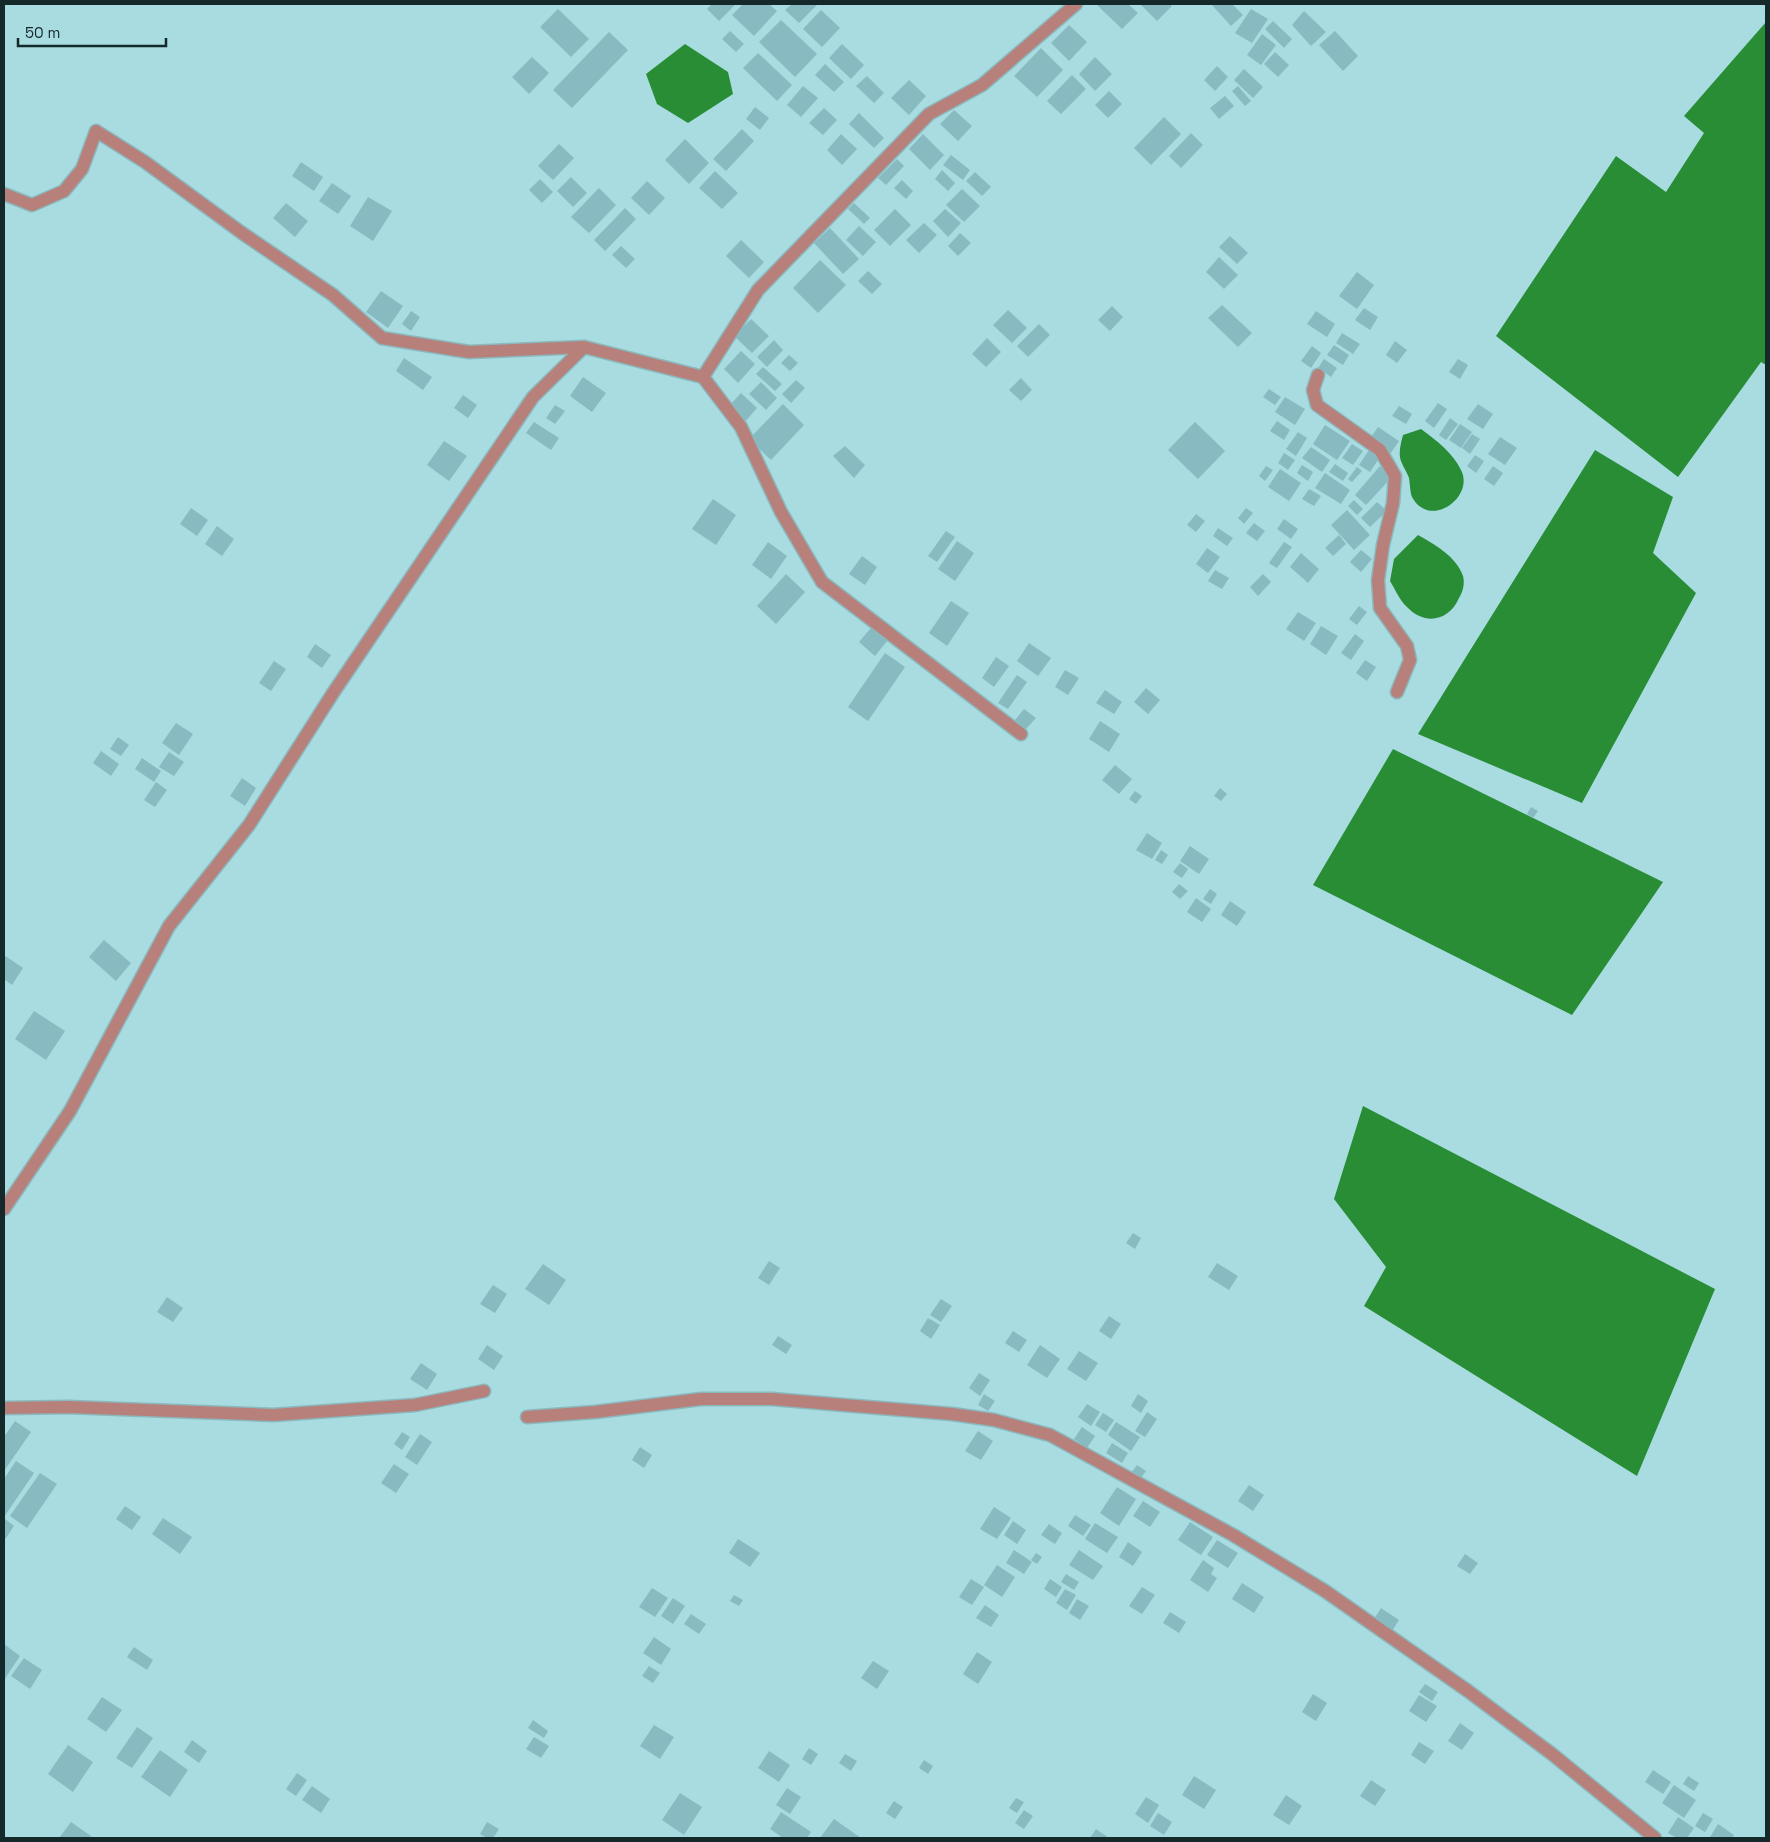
<svg xmlns="http://www.w3.org/2000/svg" width="1770" height="1842" font-family="'Space Grotesk',sans-serif">
	<style>
		.water { fill: #298d36 }
		.building { fill: #88bbc1 }
		.lines { fill: none; stroke-linecap: round; stroke-linejoin: round }
		.street-casing { stroke: #8bb8bd; stroke-width: 15 }
		.street { stroke: #b7807b; stroke-width: 12 }
	</style>
	<rect width="100%" height="100%" fill="#a8dce1"/>
	<g class="water">
		<polygon points="1766,22 1766,365 1761,362 1678,477 1496,336 1616,156 1666,192 1704,133 1684,116"/>
		<polygon points="685,44 728,72 733,94 688,123 657,104 646,74"/>
		<path d="M1421,429c15,11 32,24 40,41 14,27 -31,60 -49,27 -2,-5 -2,-13 -3,-19 -2,-6 -6,-11 -8,-17 -3,-8 0,-18 2,-26z"/>
		<polygon points="1595,450 1673,497 1653,553 1696,593 1582,803 1418,734"/>
		<path d="M1418,535c16,9 38,21 45,41 2,7 0,16 -4,22 -10,23 -34,28 -52,9 -7,-6 -12,-18 -17,-26l4,-22z"/>
		<polygon points="1393,749 1663,882 1572,1015 1313,885"/>
		<polygon points="1363,1106 1715,1289 1637,1476 1364,1306 1386,1267 1334,1199"/>
	</g>
	<g class="building">
		<polygon points="712,4 736,4 719,21 707,9"/>
		<polygon points="743,4 769,4 777,11 754,36 732,15"/>
		<polygon points="792,4 818,4 799,23 785,10"/>
		<polygon points="1098,4 1128,4 1138,13 1122,29 1097,5"/>
		<polygon points="1140,4 1169,4 1172,6 1157,21"/>
		<polygon points="1211,4 1232,4 1243,15 1231,26"/>
		<polygon points="558,9 589,39 571,57 540,27"/>
		<polygon points="1251,9 1268,19 1252,43 1235,33"/>
		<polygon points="821,10 840,28 822,47 803,29"/>
		<polygon points="1304,11 1326,32 1311,46 1292,25"/>
		<polygon points="781,20 817,54 795,77 759,42"/>
		<polygon points="1273,21 1292,39 1284,48 1265,29"/>
		<polygon points="1069,25 1087,42 1069,61 1051,43"/>
		<polygon points="730,31 744,44 736,52 722,39"/>
		<polygon points="1335,31 1358,56 1343,71 1319,45"/>
		<polygon points="609,32 628,50 572,108 553,90"/>
		<polygon points="1262,34 1276,45 1261,65 1247,55"/>
		<polygon points="842,44 864,65 851,79 829,58"/>
		<polygon points="1041,48 1063,70 1037,97 1014,76"/>
		<polygon points="1275,52 1289,65 1278,77 1264,64"/>
		<polygon points="758,53 792,85 777,101 743,68"/>
		<polygon points="532,57 549,73 529,94 512,77"/>
		<polygon points="1095,57 1112,74 1095,91 1079,74"/>
		<polygon points="825,64 844,82 834,92 815,75"/>
		<polygon points="1217,66 1228,77 1215,91 1204,80"/>
		<polygon points="1244,69 1263,87 1253,98 1234,80"/>
		<polygon points="1072,75 1086,89 1061,114 1047,101"/>
		<polygon points="867,76 884,93 874,103 856,86"/>
		<polygon points="909,80 926,96 909,115 891,98"/>
		<polygon points="803,86 818,98 801,117 787,105"/>
		<polygon points="1238,86 1251,101 1245,106 1232,91"/>
		<polygon points="1109,91 1122,104 1108,118 1095,105"/>
		<polygon points="1225,96 1234,106 1219,119 1210,108"/>
		<polygon points="755,107 769,118 760,130 746,119"/>
		<polygon points="824,108 837,120 823,135 809,123"/>
		<polygon points="954,110 972,126 958,141 940,124"/>
		<polygon points="859,113 884,138 874,148 849,124"/>
		<polygon points="1164,117 1181,134 1151,165 1134,148"/>
		<polygon points="742,129 754,141 726,171 713,159"/>
		<polygon points="1191,133 1203,145 1181,168 1169,156"/>
		<polygon points="841,134 857,149 842,165 827,150"/>
		<polygon points="923,134 944,155 930,170 909,149"/>
		<polygon points="685,139 709,163 689,184 665,160"/>
		<polygon points="559,144 574,158 553,180 538,166"/>
		<polygon points="951,155 970,170 963,180 943,165"/>
		<polygon points="897,159 904,166 886,185 878,178"/>
		<polygon points="301,162 323,177 314,191 292,176"/>
		<polygon points="942,170 955,183 948,191 935,179"/>
		<polygon points="715,171 738,193 722,209 699,188"/>
		<polygon points="975,172 991,187 982,196 966,181"/>
		<polygon points="571,177 587,193 573,207 557,191"/>
		<polygon points="540,179 553,192 542,203 529,190"/>
		<polygon points="902,180 913,191 906,199 894,188"/>
		<polygon points="647,181 665,198 649,215 631,198"/>
		<polygon points="332,183 351,196 338,214 319,201"/>
		<polygon points="599,188 616,205 589,233 571,217"/>
		<polygon points="962,189 980,206 964,222 946,205"/>
		<polygon points="368,197 392,211 373,241 350,226"/>
		<polygon points="286,203 308,221 295,237 273,218"/>
		<polygon points="854,203 870,218 864,224 848,209"/>
		<polygon points="625,208 636,219 605,251 594,240"/>
		<polygon points="895,209 911,225 890,246 874,230"/>
		<polygon points="945,209 961,223 948,237 933,221"/>
		<polygon points="924,223 937,235 919,253 906,240"/>
		<polygon points="859,226 876,242 863,256 846,240"/>
		<polygon points="830,228 859,259 843,274 814,243"/>
		<polygon points="960,233 971,243 958,256 948,246"/>
		<polygon points="1230,236 1248,253 1237,264 1219,247"/>
		<polygon points="741,240 764,262 749,278 726,256"/>
		<polygon points="621,246 635,259 626,268 612,255"/>
		<polygon points="1219,257 1238,275 1224,289 1206,272"/>
		<polygon points="820,260 846,285 818,313 793,288"/>
		<polygon points="868,271 882,284 872,294 858,281"/>
		<polygon points="1357,272 1374,285 1357,309 1339,296"/>
		<polygon points="381,291 403,306 388,328 366,312"/>
		<polygon points="1222,305 1252,333 1238,347 1208,318"/>
		<polygon points="1112,306 1123,317 1110,331 1098,320"/>
		<polygon points="1364,308 1378,317 1370,330 1355,320"/>
		<polygon points="1008,310 1027,328 1012,343 993,325"/>
		<polygon points="411,311 420,317 411,331 402,324"/>
		<polygon points="1316,311 1335,324 1327,337 1307,324"/>
		<polygon points="751,319 769,336 752,353 734,336"/>
		<polygon points="1039,324 1050,335 1028,357 1017,346"/>
		<polygon points="1342,333 1360,344 1353,354 1336,343"/>
		<polygon points="987,338 1001,352 986,367 972,354"/>
		<polygon points="774,340 783,350 767,367 757,357"/>
		<polygon points="1395,341 1407,350 1397,363 1386,355"/>
		<polygon points="1334,345 1349,355 1343,365 1327,355"/>
		<polygon points="1312,346 1321,353 1311,368 1301,361"/>
		<polygon points="741,351 755,364 738,383 724,369"/>
		<polygon points="789,355 798,363 790,371 781,363"/>
		<polygon points="404,358 432,377 423,390 396,371"/>
		<polygon points="1324,359 1337,368 1331,377 1318,368"/>
		<polygon points="1458,359 1468,365 1460,379 1449,372"/>
		<polygon points="763,367 782,384 775,391 756,374"/>
		<polygon points="583,377 606,393 592,412 570,396"/>
		<polygon points="1021,378 1032,390 1021,401 1009,390"/>
		<polygon points="796,380 805,388 791,403 782,394"/>
		<polygon points="761,382 777,398 766,410 749,394"/>
		<polygon points="1269,389 1281,397 1275,405 1263,397"/>
		<polygon points="741,393 757,408 744,423 728,407"/>
		<polygon points="463,395 477,405 468,418 454,408"/>
		<polygon points="1285,397 1305,409 1295,425 1275,412"/>
		<polygon points="1438,403 1447,409 1434,428 1425,421"/>
		<polygon points="783,404 804,425 771,460 749,439"/>
		<polygon points="1478,404 1493,414 1483,429 1467,419"/>
		<polygon points="555,405 565,411 555,424 546,418"/>
		<polygon points="1399,406 1412,414 1406,424 1392,416"/>
		<polygon points="1450,418 1458,424 1446,440 1439,435"/>
		<polygon points="1277,421 1290,430 1284,440 1270,431"/>
		<polygon points="534,422 559,438 551,450 526,433"/>
		<polygon points="1195,422 1225,451 1198,479 1168,450"/>
		<polygon points="1460,424 1472,432 1461,448 1449,440"/>
		<polygon points="1325,425 1350,441 1337,460 1313,444"/>
		<polygon points="1378,427 1399,441 1390,454 1369,440"/>
		<polygon points="1298,432 1307,438 1296,456 1286,449"/>
		<polygon points="1472,434 1480,439 1470,454 1462,448"/>
		<polygon points="1500,437 1517,448 1505,465 1488,454"/>
		<polygon points="444,441 467,456 449,481 427,465"/>
		<polygon points="1352,444 1363,451 1353,465 1342,458"/>
		<polygon points="845,446 865,465 854,478 833,456"/>
		<polygon points="1311,447 1330,460 1322,472 1302,458"/>
		<polygon points="1369,450 1380,457 1370,472 1359,465"/>
		<polygon points="1284,453 1295,460 1288,470 1278,463"/>
		<polygon points="1475,455 1484,461 1476,473 1467,466"/>
		<polygon points="1335,464 1348,473 1343,481 1329,472"/>
		<polygon points="1302,465 1313,472 1308,481 1297,473"/>
		<polygon points="1266,466 1273,470 1265,481 1259,476"/>
		<polygon points="1380,466 1392,477 1366,505 1355,495"/>
		<polygon points="1493,466 1503,473 1494,486 1484,479"/>
		<polygon points="1357,467 1362,471 1352,482 1348,479"/>
		<polygon points="1280,469 1301,483 1289,501 1268,487"/>
		<polygon points="1325,473 1350,490 1341,504 1315,488"/>
		<polygon points="1309,489 1321,496 1314,506 1302,499"/>
		<polygon points="713,499 736,515 716,545 692,529"/>
		<polygon points="1354,500 1363,509 1357,515 1348,506"/>
		<polygon points="1377,502 1387,511 1370,527 1361,518"/>
		<polygon points="191,508 208,520 197,536 180,524"/>
		<polygon points="1246,508 1253,513 1244,524 1238,518"/>
		<polygon points="1347,510 1370,535 1354,550 1331,525"/>
		<polygon points="1196,514 1205,521 1196,532 1187,525"/>
		<polygon points="1284,519 1298,529 1291,539 1277,529"/>
		<polygon points="1254,523 1265,531 1257,541 1246,533"/>
		<polygon points="217,526 234,539 222,556 205,544"/>
		<polygon points="1218,528 1233,538 1227,546 1213,536"/>
		<polygon points="946,531 955,537 937,562 928,556"/>
		<polygon points="1339,535 1346,544 1333,556 1325,548"/>
		<polygon points="957,541 974,553 955,581 938,569"/>
		<polygon points="768,542 787,556 771,579 752,565"/>
		<polygon points="1284,542 1292,547 1277,568 1269,563"/>
		<polygon points="1207,548 1220,557 1208,573 1196,564"/>
		<polygon points="1361,550 1372,559 1361,572 1350,562"/>
		<polygon points="1301,553 1319,569 1308,583 1290,567"/>
		<polygon points="862,556 877,567 865,585 849,574"/>
		<polygon points="1215,570 1229,578 1222,589 1208,581"/>
		<polygon points="786,574 805,592 776,624 757,606"/>
		<polygon points="1263,574 1271,582 1258,596 1250,587"/>
		<polygon points="951,601 969,613 947,646 929,633"/>
		<polygon points="1359,606 1367,612 1357,625 1349,619"/>
		<polygon points="1298,612 1316,623 1304,641 1286,629"/>
		<polygon points="875,623 891,636 875,656 859,642"/>
		<polygon points="1321,626 1338,636 1326,655 1310,644"/>
		<polygon points="1355,634 1364,641 1351,660 1341,653"/>
		<polygon points="1029,643 1051,658 1038,676 1017,661"/>
		<polygon points="315,644 331,655 322,668 307,657"/>
		<polygon points="885,653 905,667 868,721 848,707"/>
		<polygon points="996,657 1009,666 994,687 982,678"/>
		<polygon points="1365,660 1376,667 1367,681 1356,673"/>
		<polygon points="274,661 286,669 271,691 259,683"/>
		<polygon points="1065,670 1079,678 1068,695 1055,687"/>
		<polygon points="1017,675 1027,682 1008,709 998,703"/>
		<polygon points="1146,688 1160,700 1148,714 1134,702"/>
		<polygon points="1105,690 1122,702 1114,714 1096,703"/>
		<polygon points="1024,709 1036,718 1026,729 1015,720"/>
		<polygon points="1100,721 1120,734 1109,752 1089,739"/>
		<polygon points="176,723 193,734 179,755 162,743"/>
		<polygon points="118,737 129,745 121,756 110,749"/>
		<polygon points="101,751 119,764 111,776 93,763"/>
		<polygon points="169,752 184,762 174,776 159,767"/>
		<polygon points="142,758 161,771 154,782 135,769"/>
		<polygon points="1115,765 1132,779 1119,794 1102,780"/>
		<polygon points="242,778 256,788 245,806 230,796"/>
		<polygon points="156,782 167,790 155,807 144,800"/>
		<polygon points="1220,788 1227,794 1221,801 1214,796"/>
		<polygon points="1135,791 1142,796 1136,804 1129,799"/>
		<polygon points="1531,807 1538,811 1533,818 1527,814"/>
		<polygon points="1147,833 1162,843 1152,859 1136,850"/>
		<polygon points="1190,846 1209,859 1199,874 1180,861"/>
		<polygon points="1161,850 1168,855 1162,864 1155,860"/>
		<polygon points="1180,863 1188,869 1182,878 1173,872"/>
		<polygon points="1179,884 1188,891 1180,899 1172,892"/>
		<polygon points="1210,889 1217,894 1211,904 1203,899"/>
		<polygon points="1196,898 1211,909 1202,922 1187,912"/>
		<polygon points="1230,901 1246,912 1237,926 1221,915"/>
		<polygon points="104,940 131,963 116,981 89,957"/>
		<polygon points="4,955 23,968 12,985 4,979"/>
		<polygon points="34,1011 65,1031 46,1060 15,1039"/>
		<polygon points="1133,1233 1141,1238 1135,1249 1126,1243"/>
		<polygon points="769,1261 780,1268 769,1285 758,1278"/>
		<polygon points="1217,1263 1238,1276 1229,1290 1208,1277"/>
		<polygon points="543,1264 566,1280 549,1305 525,1289"/>
		<polygon points="493,1285 507,1294 495,1313 480,1304"/>
		<polygon points="167,1297 183,1308 173,1322 157,1312"/>
		<polygon points="941,1299 952,1306 941,1322 930,1315"/>
		<polygon points="1109,1316 1121,1324 1111,1339 1099,1331"/>
		<polygon points="928,1318 940,1325 931,1339 920,1331"/>
		<polygon points="1013,1331 1027,1340 1019,1352 1005,1343"/>
		<polygon points="778,1336 792,1345 786,1354 772,1345"/>
		<polygon points="487,1345 503,1356 494,1370 478,1359"/>
		<polygon points="1040,1345 1060,1359 1047,1378 1027,1365"/>
		<polygon points="1079,1351 1098,1363 1086,1381 1067,1369"/>
		<polygon points="421,1363 437,1374 427,1390 410,1379"/>
		<polygon points="979,1373 990,1380 980,1396 969,1388"/>
		<polygon points="984,1394 995,1401 988,1411 978,1405"/>
		<polygon points="1138,1394 1148,1401 1141,1413 1131,1406"/>
		<polygon points="1087,1404 1100,1412 1091,1426 1078,1417"/>
		<polygon points="1147,1412 1157,1419 1145,1437 1135,1431"/>
		<polygon points="1103,1413 1114,1420 1106,1432 1095,1425"/>
		<polygon points="15,1421 31,1432 4,1471 4,1437"/>
		<polygon points="1116,1422 1140,1437 1131,1451 1108,1435"/>
		<polygon points="1082,1427 1095,1436 1087,1448 1074,1439"/>
		<polygon points="978,1431 993,1441 981,1460 965,1451"/>
		<polygon points="402,1432 410,1437 402,1450 394,1444"/>
		<polygon points="420,1434 432,1442 417,1465 405,1457"/>
		<polygon points="1112,1443 1128,1453 1122,1463 1106,1453"/>
		<polygon points="640,1447 652,1455 644,1468 632,1460"/>
		<polygon points="16,1461 34,1473 4,1517 4,1479"/>
		<polygon points="394,1464 409,1474 396,1493 381,1483"/>
		<polygon points="1137,1465 1146,1471 1141,1478 1132,1472"/>
		<polygon points="40,1473 57,1484 27,1528 10,1516"/>
		<polygon points="1249,1485 1264,1495 1253,1511 1238,1501"/>
		<polygon points="1117,1487 1136,1499 1119,1526 1100,1513"/>
		<polygon points="1143,1501 1160,1512 1150,1527 1133,1516"/>
		<polygon points="125,1506 141,1517 132,1530 116,1519"/>
		<polygon points="994,1507 1011,1518 997,1539 980,1529"/>
		<polygon points="1075,1515 1091,1525 1083,1536 1068,1526"/>
		<polygon points="4,1518 14,1526 4,1541"/>
		<polygon points="163,1518 192,1537 180,1554 152,1534"/>
		<polygon points="1013,1521 1026,1530 1017,1544 1004,1535"/>
		<polygon points="1190,1522 1213,1537 1201,1555 1178,1540"/>
		<polygon points="1095,1523 1118,1537 1107,1553 1085,1539"/>
		<polygon points="1049,1524 1062,1533 1055,1544 1041,1535"/>
		<polygon points="738,1539 760,1553 750,1567 729,1553"/>
		<polygon points="1217,1540 1238,1553 1228,1568 1207,1555"/>
		<polygon points="1128,1542 1142,1552 1133,1566 1119,1557"/>
		<polygon points="1014,1550 1032,1562 1024,1574 1006,1563"/>
		<polygon points="1079,1550 1103,1566 1093,1580 1069,1565"/>
		<polygon points="1036,1553 1042,1557 1037,1564 1031,1560"/>
		<polygon points="1465,1554 1478,1563 1470,1574 1457,1566"/>
		<polygon points="1203,1560 1214,1568 1211,1574 1217,1578 1208,1592 1190,1580"/>
		<polygon points="997,1565 1015,1577 1002,1597 984,1585"/>
		<polygon points="1066,1574 1079,1582 1074,1590 1061,1582"/>
		<polygon points="971,1579 984,1587 972,1605 959,1597"/>
		<polygon points="1050,1579 1062,1587 1056,1597 1044,1589"/>
		<polygon points="1242,1583 1264,1597 1254,1613 1232,1599"/>
		<polygon points="1142,1587 1155,1595 1142,1614 1129,1606"/>
		<polygon points="652,1588 668,1598 655,1617 639,1607"/>
		<polygon points="1065,1589 1076,1595 1067,1610 1056,1603"/>
		<polygon points="734,1595 743,1600 739,1606 730,1601"/>
		<polygon points="673,1598 685,1606 673,1624 661,1616"/>
		<polygon points="1077,1599 1089,1606 1080,1620 1069,1613"/>
		<polygon points="985,1605 999,1615 991,1627 976,1618"/>
		<polygon points="1381,1608 1399,1620 1392,1631 1374,1619"/>
		<polygon points="1170,1612 1186,1622 1179,1633 1163,1623"/>
		<polygon points="691,1614 706,1624 699,1634 684,1624"/>
		<polygon points="654,1637 671,1649 661,1665 643,1653"/>
		<polygon points="4,1644 20,1656 4,1680"/>
		<polygon points="134,1647 153,1660 147,1670 127,1657"/>
		<polygon points="977,1652 992,1662 978,1684 963,1674"/>
		<polygon points="24,1658 42,1670 30,1689 11,1676"/>
		<polygon points="873,1661 889,1671 877,1689 861,1678"/>
		<polygon points="649,1666 660,1673 653,1683 642,1676"/>
		<polygon points="1425,1684 1438,1692 1432,1701 1419,1692"/>
		<polygon points="1313,1694 1327,1703 1316,1721 1302,1712"/>
		<polygon points="1419,1695 1437,1706 1426,1722 1409,1711"/>
		<polygon points="102,1697 122,1710 106,1732 87,1719"/>
		<polygon points="533,1720 548,1731 544,1738 528,1728"/>
		<polygon points="1460,1723 1474,1733 1462,1750 1448,1741"/>
		<polygon points="654,1725 674,1737 660,1759 640,1746"/>
		<polygon points="137,1727 153,1738 132,1768 116,1758"/>
		<polygon points="534,1737 549,1746 541,1758 526,1749"/>
		<polygon points="192,1740 207,1751 199,1763 184,1752"/>
		<polygon points="1419,1742 1434,1751 1425,1764 1411,1755"/>
		<polygon points="68,1745 93,1762 73,1792 48,1774"/>
		<polygon points="809,1748 818,1754 811,1765 802,1759"/>
		<polygon points="160,1750 188,1770 170,1797 141,1777"/>
		<polygon points="769,1751 790,1765 779,1782 758,1768"/>
		<polygon points="845,1754 857,1761 851,1771 839,1763"/>
		<polygon points="924,1760 933,1766 928,1774 919,1768"/>
		<polygon points="1653,1770 1671,1782 1663,1794 1645,1782"/>
		<polygon points="297,1773 307,1780 296,1796 286,1789"/>
		<polygon points="1194,1776 1216,1790 1204,1809 1182,1795"/>
		<polygon points="1688,1776 1699,1783 1694,1791 1683,1784"/>
		<polygon points="1371,1780 1386,1790 1375,1806 1360,1796"/>
		<polygon points="1674,1785 1696,1800 1684,1818 1662,1803"/>
		<polygon points="312,1786 330,1799 321,1813 302,1800"/>
		<polygon points="787,1788 801,1797 790,1814 776,1805"/>
		<polygon points="680,1793 702,1807 684,1835 662,1820"/>
		<polygon points="1286,1795 1302,1806 1289,1825 1273,1815"/>
		<polygon points="1146,1797 1159,1805 1148,1823 1135,1814"/>
		<polygon points="1016,1798 1024,1802 1017,1813 1009,1808"/>
		<polygon points="894,1801 903,1807 895,1819 886,1813"/>
		<polygon points="1024,1810 1033,1816 1024,1829 1015,1823"/>
		<polygon points="781,1812 811,1832 807,1838 783,1838 770,1829"/>
		<polygon points="1158,1813 1172,1822 1164,1835 1150,1826"/>
		<polygon points="1703,1813 1713,1819 1705,1832 1695,1826"/>
		<polygon points="1678,1817 1694,1828 1687,1838 1677,1838 1668,1833"/>
		<polygon points="834,1819 861,1838 820,1838"/>
		<polygon points="71,1822 91,1836 90,1838 59,1838"/>
		<polygon points="487,1822 499,1829 493,1838 487,1838 480,1834"/>
		<polygon points="1718,1824 1734,1835 1732,1838 1710,1837"/>
		<polygon points="1096,1829 1109,1838 1090,1838"/>
	</g>
	<g class="lines">
		<defs>
			<g id="street">
				<polyline points="4,194 32,205 64,191 82,169 96,131 145,162 242,233 333,295 382,338 469,352 584,347 703,377 758,290 929,114 982,85 1076,4"/>
				<polyline points="1318,375 1313,390 1317,405 1380,450 1395,476 1393,503 1383,545 1378,580 1380,608 1407,646 1410,660 1397,692"/>
				<polyline points="703,377 741,427 781,512 822,582 1021,734"/>
				<polyline points="4,1209 70,1111 169,926 249,825 333,693 533,397 584,347"/>
				<polyline points="4,1408 68,1407 273,1415 415,1405 484,1391"/>
				<polyline points="527,1417 595,1412 701,1399 772,1399 952,1414 994,1420 1050,1435 1233,1535 1325,1591 1468,1691 1552,1754 1655,1838"/>
			</g>
		</defs>
		<use href="#street" class="street-casing"/>
		<use href="#street" class="street"/>
	</g>
	<rect width="1770" height="1842" fill="none" stroke="#15292b" stroke-width="10"/>
	<path d="M18 38v8h148v-8" fill="none" stroke="#15292b" stroke-width="2.5"/>
	<text x="25" y="38" font-size="15" fill="#15292b" stroke="#a8dce1" stroke-width="4" paint-order="stroke">50 m</text>
</svg>
